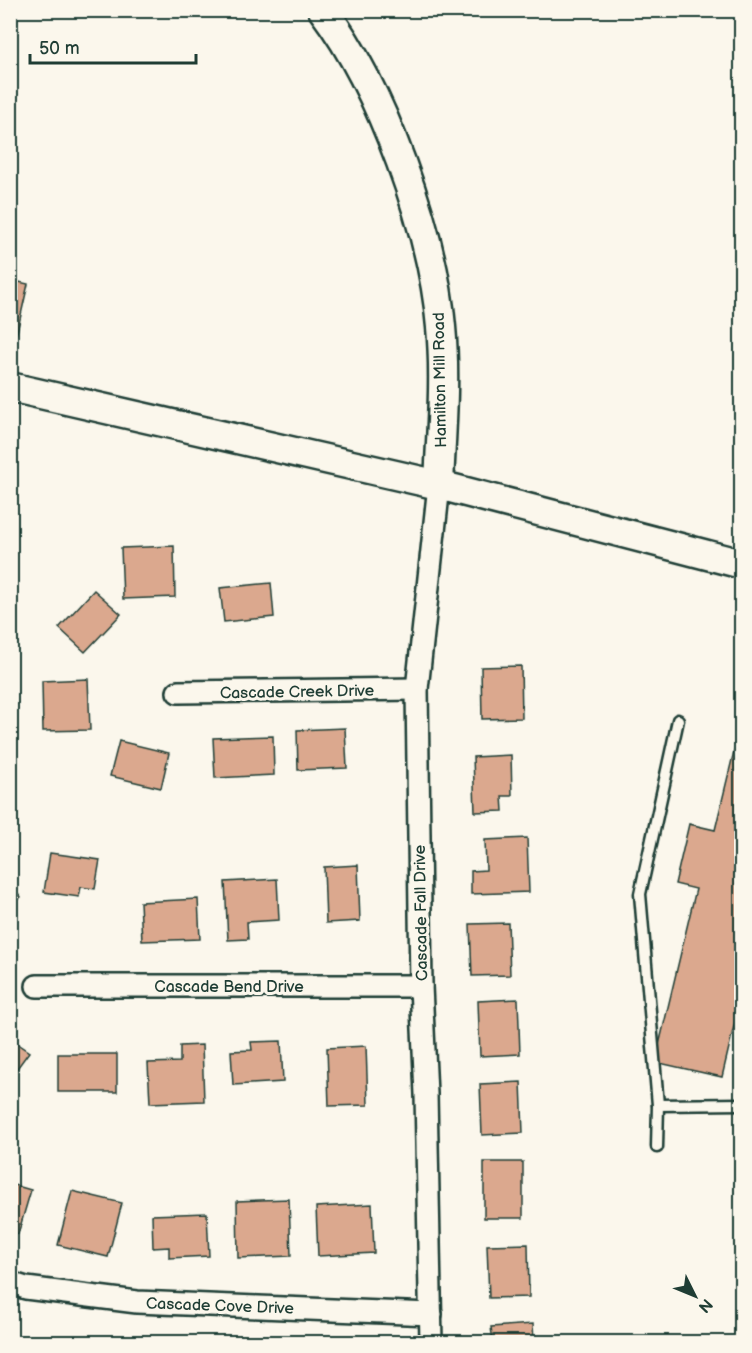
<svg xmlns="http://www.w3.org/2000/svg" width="752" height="1353" font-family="'Balsamiq Sans',sans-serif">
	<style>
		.building { fill: #dba88e; stroke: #1f3d34; stroke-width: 1.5 }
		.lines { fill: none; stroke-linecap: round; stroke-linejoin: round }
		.lane-casing { stroke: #1f3d34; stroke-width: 15 }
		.street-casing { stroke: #1f3d34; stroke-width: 26 }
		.secondary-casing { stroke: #1f3d34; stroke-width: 33 }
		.lane { stroke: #fbf7ec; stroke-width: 10 }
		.street { stroke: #fbf7ec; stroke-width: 21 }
		.secondary { stroke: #fbf7ec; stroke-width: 28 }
		.labels { text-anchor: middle; stroke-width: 6; stroke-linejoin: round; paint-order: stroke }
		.street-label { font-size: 16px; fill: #1f3d34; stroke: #fbf7ec }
	</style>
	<rect width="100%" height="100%" fill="#fbf7ec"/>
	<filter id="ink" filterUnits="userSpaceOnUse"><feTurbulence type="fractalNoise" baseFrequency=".0167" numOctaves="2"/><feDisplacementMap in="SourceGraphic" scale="12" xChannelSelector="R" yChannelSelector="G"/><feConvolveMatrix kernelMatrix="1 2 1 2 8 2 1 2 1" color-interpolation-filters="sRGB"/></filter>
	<g filter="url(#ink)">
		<g class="building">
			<polygon points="10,280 28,284 15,341 10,340"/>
			<polygon points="174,546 175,597 123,599 121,548"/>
			<polygon points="271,583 274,617 224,622 220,588"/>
			<polygon points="94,590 121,614 85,652 59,628"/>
			<polygon points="521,666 522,718 482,719 481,667"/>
			<polygon points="88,679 90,730 43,731 42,681"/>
			<polygon points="742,718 742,992 722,1077 655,1062 696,889 675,884 689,824 715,830"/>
			<polygon points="345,728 347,768 298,770 297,730"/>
			<polygon points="273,736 274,775 215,778 213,738"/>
			<polygon points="119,741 169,753 161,788 110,776"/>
			<polygon points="511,755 512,796 502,796 503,811 475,812 473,757"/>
			<polygon points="527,838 529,892 471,894 471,871 486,870 485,840"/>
			<polygon points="50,853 100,860 95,889 81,887 79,897 44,892"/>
			<polygon points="358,865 360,921 326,923 324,867"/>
			<polygon points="277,879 279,920 247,922 248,939 228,940 225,882"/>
			<polygon points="10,884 21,897 10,906"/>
			<polygon points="198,899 200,939 142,941 140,902"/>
			<polygon points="508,923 510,975 472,976 470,924"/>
			<polygon points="518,999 520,1054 480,1056 478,1001"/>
			<polygon points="10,1039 29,1052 10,1078"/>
			<polygon points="281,1041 283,1082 233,1085 231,1051 252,1050 251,1042"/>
			<polygon points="202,1045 204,1101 150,1103 148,1063 180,1062 180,1046"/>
			<polygon points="366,1046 368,1105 329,1106 327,1048"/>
			<rect x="58" y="1054" width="59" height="38"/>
			<polygon points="521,1082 523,1133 482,1135 480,1084"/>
			<rect x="484" y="1162" width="39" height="56"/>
			<polygon points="10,1184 31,1190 18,1234 10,1232"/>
			<polygon points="72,1191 122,1203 108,1257 58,1245"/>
			<polygon points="289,1199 291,1256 238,1258 237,1201"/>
			<polygon points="372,1204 374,1253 318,1256 316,1207"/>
			<polygon points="207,1213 209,1256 169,1258 169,1247 153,1248 152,1215"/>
			<polygon points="528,1244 529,1297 489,1298 487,1245"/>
			<polygon points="533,1324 534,1342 493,1342 491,1327"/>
		</g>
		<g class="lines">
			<defs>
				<g id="lane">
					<polyline points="658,1105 742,1104"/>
					<polyline points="657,1147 658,1105 640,894 678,720"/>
				</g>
				<g id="street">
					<polyline points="178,692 417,689"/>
					<polyline points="37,986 421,986"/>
					<polyline points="10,1283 26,1288 137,1302 431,1314"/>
					<polyline points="431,1342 426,1094 421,986 417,689 439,485"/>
				</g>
				<g id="secondary">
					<path d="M323,10c58,77 110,221 118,317 5,52 0,106 -2,158"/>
					<polyline points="10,387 439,485 742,564"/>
				</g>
			</defs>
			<use href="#lane" class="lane-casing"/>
			<use href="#street" class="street-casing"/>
			<use href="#secondary" class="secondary-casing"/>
			<use href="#lane" class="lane"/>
			<use href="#street" class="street"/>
			<use href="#secondary" class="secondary"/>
		</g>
	</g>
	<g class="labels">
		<g class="street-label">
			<text transform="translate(439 380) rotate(-91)" y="6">Hamilton Mill Road</text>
			<text transform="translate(297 691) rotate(-1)" y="6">Cascade Creek Drive</text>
			<text transform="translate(420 913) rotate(-91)" y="6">Cascade Fall Drive</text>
			<text x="229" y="992">Cascade Bend Drive</text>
			<text transform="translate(220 1305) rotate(2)" y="6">Cascade Cove Drive</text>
		</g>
	</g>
	<rect width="752" height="1353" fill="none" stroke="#fbf7ec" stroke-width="36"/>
	<rect x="18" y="18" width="716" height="1317" fill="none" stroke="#1f3d34" stroke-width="2" filter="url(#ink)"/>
	<g transform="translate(695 1296) rotate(133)" stroke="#fbf7ec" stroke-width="4.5" paint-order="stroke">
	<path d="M0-4.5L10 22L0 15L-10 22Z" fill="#1f3d34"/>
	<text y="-9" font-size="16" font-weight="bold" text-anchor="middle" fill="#1f3d34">N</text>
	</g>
	<path d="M30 54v9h166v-9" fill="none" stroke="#1f3d34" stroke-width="3"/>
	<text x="39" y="54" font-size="18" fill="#1f3d34" stroke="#fbf7ec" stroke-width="4.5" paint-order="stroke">50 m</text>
</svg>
